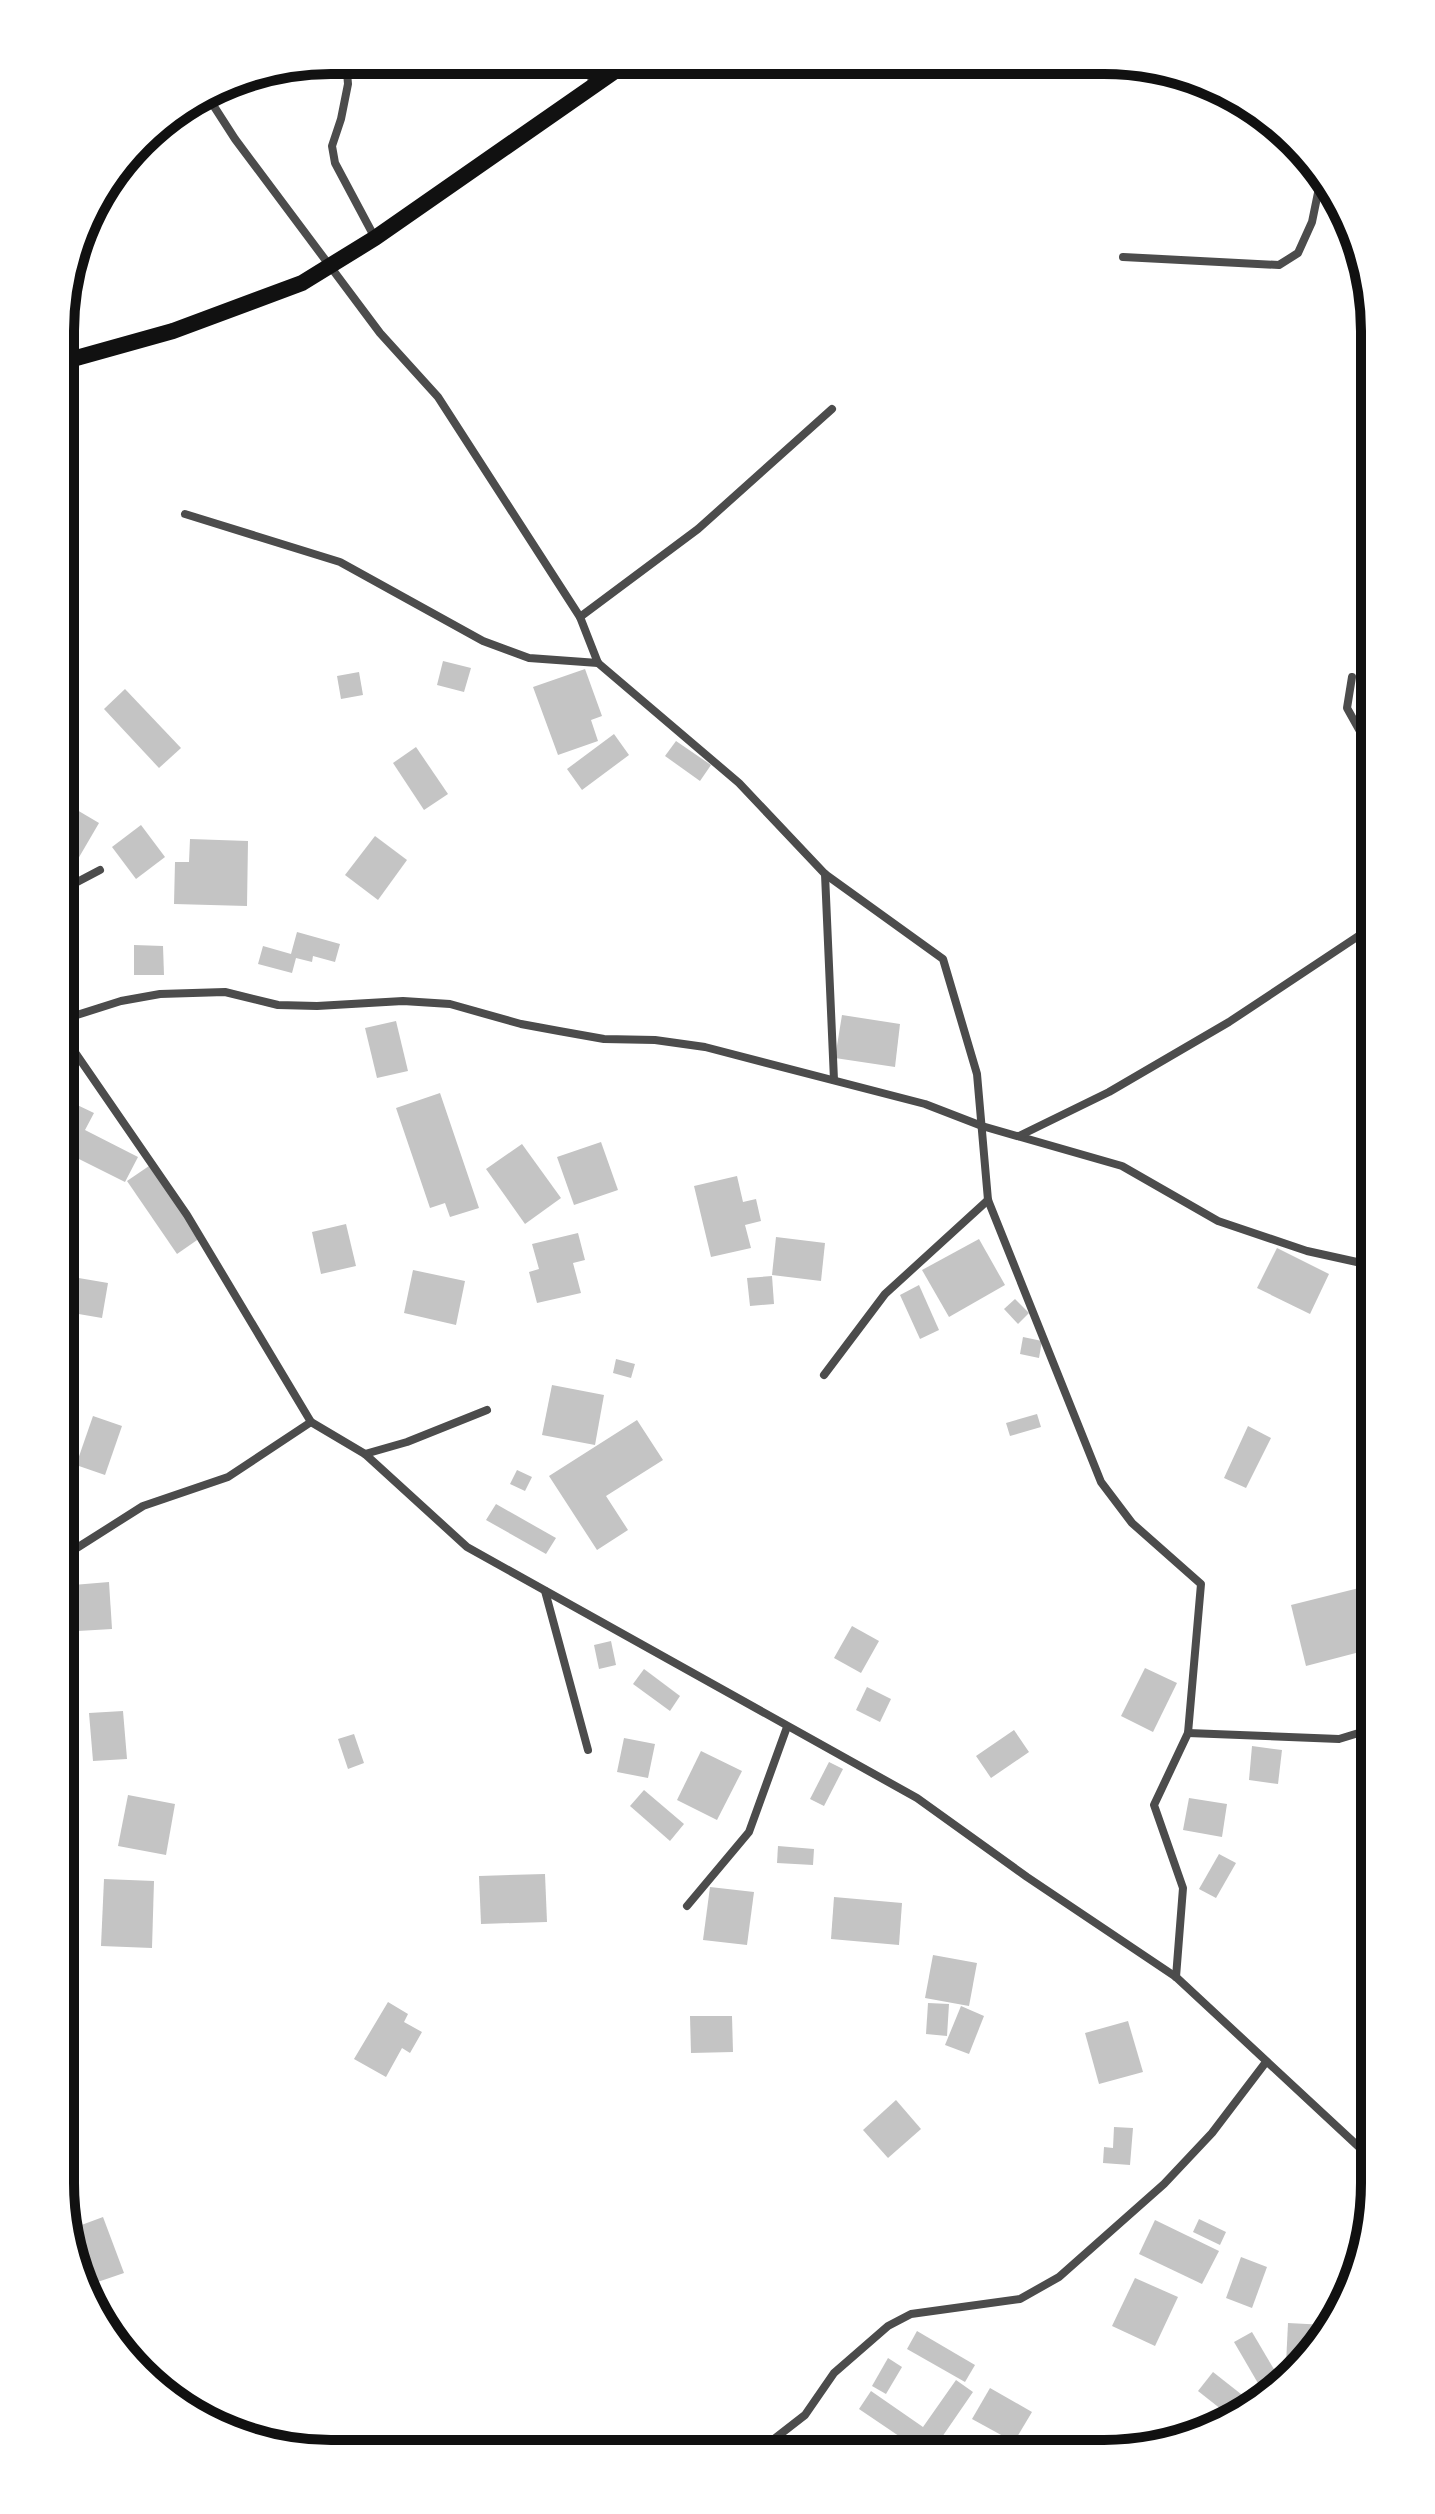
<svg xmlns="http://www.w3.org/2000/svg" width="1435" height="2514" font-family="Ubuntu,sans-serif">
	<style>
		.building { fill: #c4c4c4 }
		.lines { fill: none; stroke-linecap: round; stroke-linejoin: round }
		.minor { stroke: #4c4c4c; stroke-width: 8 }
		.secondary { stroke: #111; stroke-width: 16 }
		.rim { fill: none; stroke: #111; stroke-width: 10 }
	</style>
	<rect width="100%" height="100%" fill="#fff"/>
	<g class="building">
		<polygon points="443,661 471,668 464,692 437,685"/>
		<polygon points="585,669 602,716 591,720 598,741 558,755 533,687"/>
		<polygon points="359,672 363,695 341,699 337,676"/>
		<polygon points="125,689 181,748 159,768 104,709"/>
		<polygon points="614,734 629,755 582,790 567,769"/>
		<polygon points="676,741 711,765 700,781 665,756"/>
		<polygon points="416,747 448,794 424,810 393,763"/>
		<polygon points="77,810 99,823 78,859 62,850 62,836"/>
		<polygon points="141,825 165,857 136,879 112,847"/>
		<polygon points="375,836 407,860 378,900 345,875"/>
		<polygon points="190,839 248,841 247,906 174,904 175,862 189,862"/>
		<polygon points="297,932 340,944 335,962 313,956 312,962 296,958 292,973 258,964 263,946 291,954"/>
		<polygon points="134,945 163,946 164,975 134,975"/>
		<polygon points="842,1015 900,1024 895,1067 835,1058"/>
		<polygon points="396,1021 408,1071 377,1078 365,1028"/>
		<polygon points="440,1093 479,1208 450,1217 445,1203 430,1208 396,1108"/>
		<polygon points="71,1102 94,1113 85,1130 138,1157 125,1182 61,1150 61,1121"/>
		<polygon points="601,1142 618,1190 574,1205 557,1157"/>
		<polygon points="522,1144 561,1198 525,1224 486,1169"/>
		<polygon points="149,1166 200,1238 177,1254 127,1181"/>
		<polygon points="737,1176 743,1202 756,1199 761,1221 745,1225 751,1248 711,1257 694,1186"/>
		<polygon points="346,1224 356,1266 321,1274 312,1232"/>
		<polygon points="578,1233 585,1260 573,1263 581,1293 537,1303 529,1272 539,1269 532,1244"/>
		<polygon points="776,1237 825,1243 821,1281 772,1275"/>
		<polygon points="979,1239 1005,1285 949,1317 922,1270"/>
		<polygon points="1277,1248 1329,1274 1310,1314 1257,1288"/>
		<polygon points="413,1270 465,1281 456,1325 404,1313"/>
		<polygon points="61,1275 108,1283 102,1318 61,1311"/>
		<polygon points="772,1276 774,1304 750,1306 747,1278"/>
		<polygon points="919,1285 939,1330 920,1339 900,1295"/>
		<polygon points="1015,1299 1029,1313 1018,1324 1004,1309"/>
		<polygon points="1023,1337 1042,1341 1039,1358 1020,1354"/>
		<polygon points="616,1359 635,1364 631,1378 613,1373"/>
		<polygon points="552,1385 604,1395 595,1445 542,1435"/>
		<polygon points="1037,1414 1041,1427 1010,1436 1006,1423"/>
		<polygon points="93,1416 122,1426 105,1475 76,1465"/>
		<polygon points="637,1420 663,1460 606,1496 628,1530 597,1550 549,1476"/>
		<polygon points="1248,1426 1271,1438 1246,1488 1224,1478"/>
		<polygon points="517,1470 532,1477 525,1491 510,1484"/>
		<polygon points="496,1504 556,1538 546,1554 486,1520"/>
		<polygon points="109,1582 112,1629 61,1632 61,1586"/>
		<polygon points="1375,1584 1375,1648 1306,1666 1291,1605"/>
		<polygon points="852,1626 879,1641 861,1673 834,1658"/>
		<polygon points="611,1641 616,1665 599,1669 594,1645"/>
		<polygon points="1145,1668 1177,1683 1153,1732 1121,1716"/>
		<polygon points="644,1669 680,1696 670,1711 633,1684"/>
		<polygon points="867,1687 891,1699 880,1722 856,1710"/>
		<polygon points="123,1711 127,1759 93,1761 89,1713"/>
		<polygon points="1014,1730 1029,1752 991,1778 976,1756"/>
		<polygon points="354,1734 364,1763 348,1769 338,1739"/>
		<polygon points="624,1738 655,1744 648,1778 617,1772"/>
		<polygon points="1252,1746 1282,1750 1278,1784 1249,1780"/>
		<polygon points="701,1751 742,1771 717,1820 677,1800"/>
		<polygon points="829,1762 843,1769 824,1806 810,1799"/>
		<polygon points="644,1790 684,1824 670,1841 630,1806"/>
		<polygon points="128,1795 175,1804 166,1855 118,1846"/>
		<polygon points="1189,1798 1227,1804 1222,1837 1183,1830"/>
		<polygon points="778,1846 814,1849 813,1865 777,1863"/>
		<polygon points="1219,1854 1236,1863 1216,1898 1199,1889"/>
		<polygon points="545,1874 547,1922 481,1924 479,1876"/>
		<polygon points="104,1879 154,1881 152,1948 101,1946"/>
		<polygon points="710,1887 754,1892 747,1945 703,1940"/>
		<polygon points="834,1897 902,1903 899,1945 831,1939"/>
		<polygon points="933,1955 977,1963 969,2006 925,1998"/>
		<polygon points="388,2002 408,2014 404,2022 422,2032 410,2053 402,2048 386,2077 354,2059"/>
		<polygon points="928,2003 949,2004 947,2036 926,2034"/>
		<polygon points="961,2006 984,2016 969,2054 945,2045"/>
		<polygon points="690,2016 732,2016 733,2052 691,2053"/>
		<polygon points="1128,2021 1143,2072 1099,2084 1085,2033"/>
		<polygon points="896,2100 921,2129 888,2158 863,2130"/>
		<polygon points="1114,2127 1133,2128 1130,2165 1103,2163 1104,2147 1113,2148"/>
		<polygon points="103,2217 124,2273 83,2287 75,2270 68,2230"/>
		<polygon points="1199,2219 1226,2232 1220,2245 1193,2232"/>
		<polygon points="1155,2220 1219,2251 1202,2284 1139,2254"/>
		<polygon points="1241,2257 1267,2267 1252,2308 1226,2298"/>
		<polygon points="1135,2278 1178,2297 1155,2346 1112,2326"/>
		<polygon points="1288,2323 1326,2325 1326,2336 1319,2348 1301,2365 1286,2364"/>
		<polygon points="917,2331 975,2365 965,2382 907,2349"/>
		<polygon points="1252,2332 1282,2383 1266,2397 1234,2342"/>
		<polygon points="888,2358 902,2367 886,2394 872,2386"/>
		<polygon points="1213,2372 1246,2398 1231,2417 1198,2391"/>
		<polygon points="956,2380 973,2392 931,2453 924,2453 859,2409 871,2391 923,2427"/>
		<polygon points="990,2388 1032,2412 1014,2442 972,2419"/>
		<polygon points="1214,2428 1191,2439 1190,2440 1189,2430"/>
	</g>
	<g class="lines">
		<g class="minor">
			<polyline points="346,60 348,84 341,119 332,146 335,163 375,238"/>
			<polyline points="590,62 592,86"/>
			<polyline points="206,94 235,139 380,333 438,397 580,617 598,663 739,783 825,874 943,959 977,1074 988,1200 1101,1482 1132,1523 1201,1584 1188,1733 1154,1805 1183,1888 1176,1977"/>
			<polyline points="1123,257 1279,265 1298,253 1312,222 1320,183"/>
			<polyline points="185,514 340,562 483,641 529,658 598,663"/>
			<polyline points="580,617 698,529 832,409"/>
			<polyline points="1352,677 1347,708 1375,758"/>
			<polyline points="825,874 834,1080"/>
			<polyline points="62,890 100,870"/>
			<polyline points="61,1020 121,1001 160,994 225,992 278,1005 317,1006 403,1001 450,1004 521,1024 559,1031 604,1039 655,1040 705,1047 925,1104 982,1126 1122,1166 1218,1221 1307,1251 1375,1266"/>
			<polyline points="61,1032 187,1215 311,1422 365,1454 467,1547 917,1798 1027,1877 1176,1977 1374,2161"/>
			<polyline points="1019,1136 1109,1092 1229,1022 1375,925"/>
			<polyline points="824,1375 885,1294 988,1200"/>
			<polyline points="365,1454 407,1442 487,1410"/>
			<polyline points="61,1558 143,1506 228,1477 311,1422"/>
			<polyline points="545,1591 588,1750"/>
			<polyline points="1188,1733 1339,1739 1375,1728"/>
			<polyline points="687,1906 749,1832 787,1727"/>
			<polyline points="756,2453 805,2415 834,2373 888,2326 911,2314 1020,2299 1059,2277 1164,2184 1212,2133 1266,2062"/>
		</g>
		<polyline class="secondary" points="62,362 173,331 302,283 375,238 628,62"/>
	</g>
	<path d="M0 0H1435V2514H0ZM331 74H1104A257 257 0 0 1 1361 331V2183A257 257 0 0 1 1104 2440H331A257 257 0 0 1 74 2183V331A257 257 0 0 1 331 74Z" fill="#fff" fill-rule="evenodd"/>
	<path class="rim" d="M331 74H1104A257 257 0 0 1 1361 331V2183A257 257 0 0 1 1104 2440H331A257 257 0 0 1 74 2183V331A257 257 0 0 1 331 74Z"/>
</svg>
